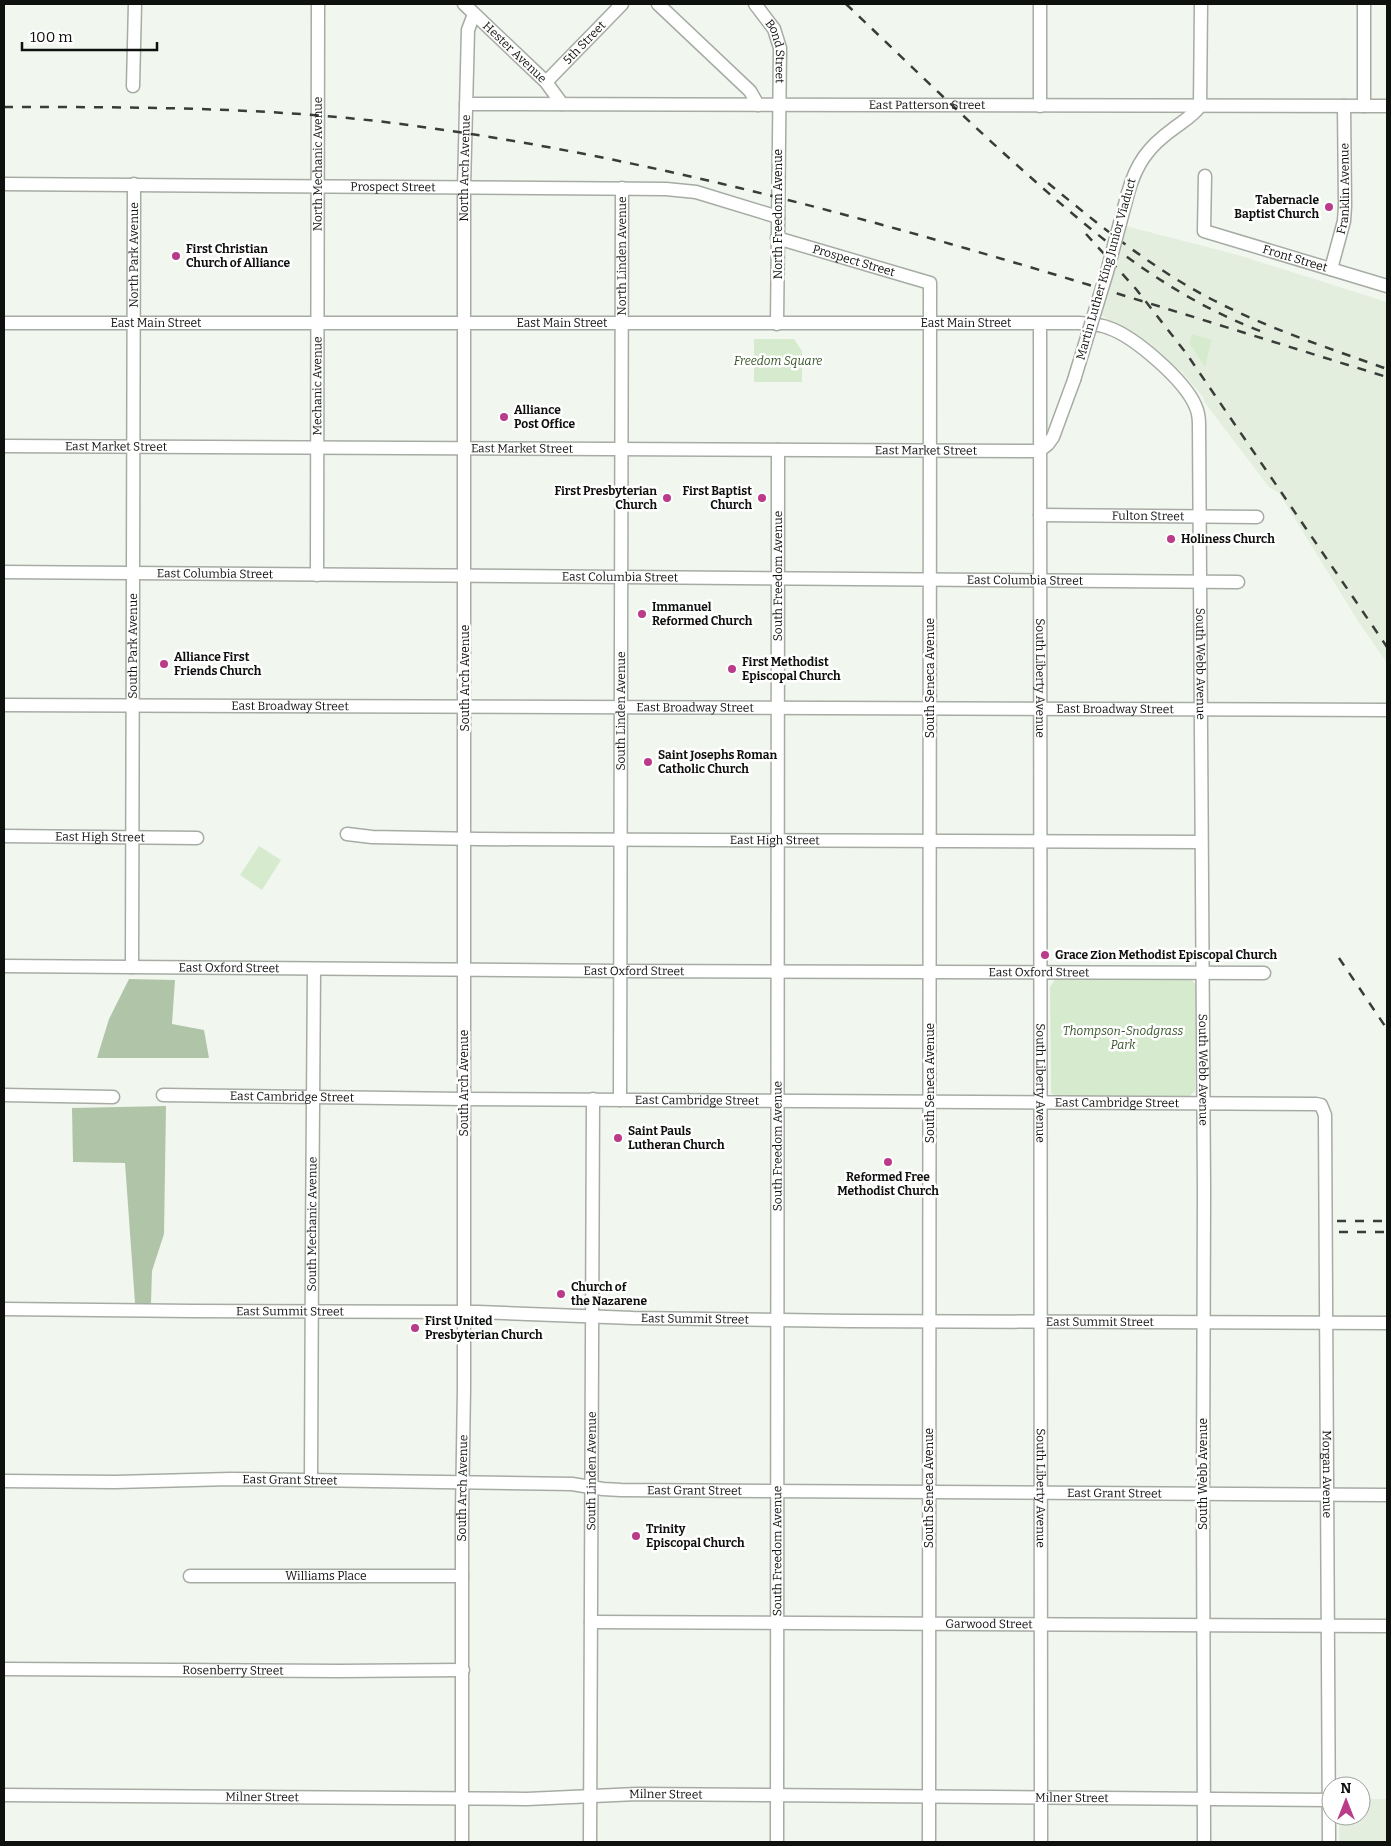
<svg xmlns="http://www.w3.org/2000/svg" width="1391" height="1846" font-family="Bitter,serif">
	<style>
		.built { fill: #e3eedf; fill-rule: evenodd }
		.green { fill: #d6ebcd }
		.forest { fill: #b0c5a7 }
		.lines { fill: none; stroke-linecap: round; stroke-linejoin: round }
		.minor-casing { stroke: #a6aca4; stroke-width: 15 }
		.minor { stroke: #fff; stroke-width: 12 }
		.rail { stroke: #3a3c38; stroke-width: 2.5; stroke-dasharray: 9 9; stroke-linecap: butt }
		.minor-bridge-casing { stroke: #a6aca4; stroke-width: 15; stroke-linecap: butt }
		.minor-bridge { stroke: #fff; stroke-width: 12 }
		.poi-dot { fill: #b93b89; stroke: #fff; stroke-width: 2 }
		.labels { text-anchor: middle; stroke-width: 5; stroke-linejoin: round; paint-order: stroke }
		.street-label { font-size: 12px; fill: #0f110e; stroke: #fff }
		.poi-label { font-size: 12px; font-weight: bold; fill: #0f110e; stroke: #fff; text-anchor: start }
		.park-label { font-size: 12px; font-style: italic; fill: #365428; stroke: #fff }
	</style>
	<rect width="100%" height="100%" fill="#f1f7ef"/>
	<g class="built">
		<path d="M1126,226l112,29 149,47v361l-29,-42 -79,-128 -10,-6 -64,-84 -2,-6 -21,-25 -47,-37 -34,-20zM1192,334l20,7 -7,25 -16,-23z"/>
		<polygon points="1361,1799 1387,1799 1387,1842 1339,1842 1339,1816 1361,1816"/>
	</g>
	<g class="green">
		<polygon points="1192,334 1212,340 1205,367 1189,343"/>
		<polygon points="754,339 794,339 802,351 802,382 754,382"/>
		<polygon points="259,846 281,860 262,890 240,875"/>
		<polygon points="1055,979 1191,979 1196,985 1195,1091 1189,1097 1056,1096 1051,1093 1050,987"/>
	</g>
	<g class="forest">
		<polygon points="129,979 175,980 172,1024 204,1030 209,1058 97,1058 109,1019"/>
		<polygon points="166,1106 164,1234 152,1271 151,1303 135,1303 125,1163 73,1162 72,1108"/>
	</g>
	<g class="lines">
		<defs>
			<g id="minor">
				<path id="s1" d="M464,4l82,78 16,22"/>
				<polyline points="658,4 750,91 758,105"/>
				<path id="s2" d="M755,4l19,25 6,19 -3,276"/>
				<path id="s3" d="M546,82l76,-78"/>
				<polyline points="133,86 135,4"/>
				<path id="s4" d="M466,104l921,2"/>
				<polyline points="1040,106 1040,4"/>
				<polyline points="1200,106 1201,4"/>
				<polyline points="1364,106 1364,4"/>
				<path id="s5" d="M1205,176l-1,55 183,55"/>
				<path id="s6" d="M4,184l662,5 30,3 82,25"/>
				<path d="M1128,193c8,-29 20,-46 45,-64 9,-7 20,-13 27,-23"/>
				<path id="s7" d="M777,238l153,45 -1,1559"/>
				<path id="s8" d="M1331,269l13,-48 1,-15 -1,-100"/>
				<path id="s9" d="M4,323h1075c10,1 21,1 30,5 26,9 75,52 86,77 3,6 4,12 4,19l5,767 -1,303 1,348"/>
				<path id="s10" d="M1040,324l1,1518"/>
				<path id="s11" d="M4,446l1035,5"/>
				<polyline points="1039,451 1048,444 1053,437 1074,380"/>
				<path id="s12" d="M1040,515l217,2"/>
				<path id="s13" d="M4,572l1234,10"/>
				<path id="s14" d="M317,575l1,-571"/>
				<path id="s15" d="M4,705l1383,5"/>
				<path id="s16" d="M347,834l25,3 106,2 723,3"/>
				<path id="s17" d="M4,836l193,2"/>
				<path id="s18" d="M4,966l617,5 643,2"/>
				<path id="s19" d="M132,967l2,-783"/>
				<polyline points="4,1095 113,1097"/>
				<path id="s20" d="M163,1095l301,4 852,5 5,1 4,10 4,727"/>
				<path id="s21" d="M620,1100l2,-912"/>
				<path id="s22" d="M4,1309l188,2 286,1 155,6 217,3 537,2"/>
				<path id="s23" d="M311,1480c1,-170 1,-341 3,-511"/>
				<path id="s24" d="M4,1481l111,1 116,-3 341,5 31,5 18,1 766,5"/>
				<path id="s25" d="M190,1576h272"/>
				<path id="s26" d="M591,1622l796,4"/>
				<path id="s27" d="M4,1669l335,2 124,-1"/>
				<path id="s28" d="M4,1795l523,4 110,-5 692,6"/>
				<path id="s29" d="M462,1842v-330l2,-124v-1201l4,-157 6,-16"/>
				<path id="s30" d="M590,1842l3,-743"/>
				<path id="s31" d="M777,1842l1,-1392"/>
			</g>
		</defs>
		<use href="#minor" class="minor-casing"/>
		<use href="#minor" class="minor"/>
		<g class="rail">
			<path d="M846,4c60,57 120,116 182,171 73,65 142,122 235,157"/>
			<path d="M4,107c137,0 275,0 412,19 333,45 652,153 971,251"/>
			<path d="M1048,183c52,43 105,86 165,117 56,29 116,48 174,69"/>
			<polyline points="1086,234 1136,289 1186,353 1387,647"/>
			<polyline points="1339,958 1387,1029"/>
			<polyline points="1337,1221 1387,1221"/>
			<polyline points="1339,1232 1387,1232"/>
		</g>
		<defs>
			<polyline id="minor-bridge" points="1074,380 1107,272 1128,193"/>
		</defs>
		<use href="#minor-bridge" class="minor-bridge-casing"/>
		<use href="#minor-bridge" class="minor-bridge"/>
	</g>
	<g class="poi-dot">
		<circle cx="1329" cy="207" r="5"/>
		<circle cx="176" cy="256" r="5"/>
		<circle cx="504" cy="417" r="5"/>
		<circle cx="667" cy="498" r="5"/>
		<circle cx="762" cy="498" r="5"/>
		<circle cx="1171" cy="539" r="5"/>
		<circle cx="642" cy="614" r="5"/>
		<circle cx="164" cy="664" r="5"/>
		<circle cx="732" cy="669" r="5"/>
		<circle cx="648" cy="762" r="5"/>
		<circle cx="1045" cy="955" r="5"/>
		<circle cx="618" cy="1138" r="5"/>
		<circle cx="888" cy="1162" r="5"/>
		<circle cx="561" cy="1294" r="5"/>
		<circle cx="415" cy="1328" r="5"/>
		<circle cx="636" cy="1536" r="5"/>
	</g>
	<g class="labels">
		<g class="street-label">
			<text dy="4" stroke="none"><textPath href="#s3" startOffset="55">5th Street</textPath></text>
			<text dy="4" stroke="none"><textPath href="#s1" startOffset="70">Hester Avenue</textPath></text>
			<text dy="4" stroke="none"><textPath href="#s2" startOffset="54">Bond Street</textPath></text>
			<text dy="4" stroke="none"><textPath href="#s4" startOffset="461">East Patterson Street</textPath></text>
			<text dy="4" stroke="none"><textPath href="#s14" startOffset="411">North Mechanic Avenue</textPath></text>
			<text dy="4" stroke="none"><textPath href="#s29" startOffset="1674">North Arch Avenue</textPath></text>
			<text dy="4" stroke="none"><textPath href="#s6" startOffset="389">Prospect Street</textPath></text>
			<text dy="4" stroke="none"><textPath href="#s8" startOffset="82">Franklin Avenue</textPath></text>
			<text transform="translate(778 214) rotate(-90)" y="4">North Freedom Avenue</text>
			<text dy="4" stroke="none"><textPath href="#s19" startOffset="712">North Park Avenue</textPath></text>
			<text dy="4" stroke="none"><textPath href="#s21" startOffset="844">North Linden Avenue</textPath></text>
			<text dy="4" stroke="none"><textPath href="#s5" startOffset="150">Front Street</textPath></text>
			<text dy="4" stroke="none"><textPath href="#s7" startOffset="80">Prospect Street</textPath></text>
			<text transform="translate(1106 269) rotate(-74)" y="4">Martin Luther King Junior Viaduct</text>
			<text dy="4" stroke="none"><textPath href="#s9" startOffset="152">East Main Street</textPath></text>
			<text dy="4" stroke="none"><textPath href="#s9" startOffset="558">East Main Street</textPath></text>
			<text dy="4" stroke="none"><textPath href="#s9" startOffset="962">East Main Street</textPath></text>
			<text dy="4" stroke="none"><textPath href="#s14" startOffset="189">Mechanic Avenue</textPath></text>
			<text dy="4" stroke="none"><textPath href="#s11" startOffset="112">East Market Street</textPath></text>
			<text dy="4" stroke="none"><textPath href="#s11" startOffset="518">East Market Street</textPath></text>
			<text dy="4" stroke="none"><textPath href="#s11" startOffset="922">East Market Street</textPath></text>
			<text dy="4" stroke="none"><textPath href="#s12" startOffset="108">Fulton Street</textPath></text>
			<text dy="4" stroke="none"><textPath href="#s13" startOffset="211">East Columbia Street</textPath></text>
			<text dy="4" stroke="none"><textPath href="#s31" startOffset="1266">South Freedom Avenue</textPath></text>
			<text dy="4" stroke="none"><textPath href="#s13" startOffset="616">East Columbia Street</textPath></text>
			<text dy="4" stroke="none"><textPath href="#s13" startOffset="1021">East Columbia Street</textPath></text>
			<text dy="4" stroke="none"><textPath href="#s19" startOffset="321">South Park Avenue</textPath></text>
			<text dy="4" stroke="none"><textPath href="#s9" startOffset="1482">South Webb Avenue</textPath></text>
			<text transform="translate(465 678) rotate(-90)" y="4">South Arch Avenue</text>
			<text transform="translate(930 678) rotate(-90)" y="4">South Seneca Avenue</text>
			<text dy="4" stroke="none"><textPath href="#s10" startOffset="354">South Liberty Avenue</textPath></text>
			<text dy="4" stroke="none"><textPath href="#s15" startOffset="286">East Broadway Street</textPath></text>
			<text dy="4" stroke="none"><textPath href="#s15" startOffset="691">East Broadway Street</textPath></text>
			<text dy="4" stroke="none"><textPath href="#s15" startOffset="1111">East Broadway Street</textPath></text>
			<text dy="4" stroke="none"><textPath href="#s21" startOffset="389">South Linden Avenue</textPath></text>
			<text dy="4" stroke="none"><textPath href="#s17" startOffset="96">East High Street</textPath></text>
			<text dy="4" stroke="none"><textPath href="#s16" startOffset="428">East High Street</textPath></text>
			<text dy="4" stroke="none"><textPath href="#s18" startOffset="225">East Oxford Street</textPath></text>
			<text dy="4" stroke="none"><textPath href="#s18" startOffset="630">East Oxford Street</textPath></text>
			<text dy="4" stroke="none"><textPath href="#s18" startOffset="1035">East Oxford Street</textPath></text>
			<text dy="4" stroke="none"><textPath href="#s9" startOffset="1888">South Webb Avenue</textPath></text>
			<text transform="translate(464 1083) rotate(-90)" y="4">South Arch Avenue</text>
			<text transform="translate(930 1083) rotate(-90)" y="4">South Seneca Avenue</text>
			<text dy="4" stroke="none"><textPath href="#s10" startOffset="759">South Liberty Avenue</textPath></text>
			<text dy="4" stroke="none"><textPath href="#s20" startOffset="129">East Cambridge Street</textPath></text>
			<text dy="4" stroke="none"><textPath href="#s20" startOffset="534">East Cambridge Street</textPath></text>
			<text dy="4" stroke="none"><textPath href="#s20" startOffset="954">East Cambridge Street</textPath></text>
			<text dy="4" stroke="none"><textPath href="#s31" startOffset="696">South Freedom Avenue</textPath></text>
			<text dy="4" stroke="none"><textPath href="#s23" startOffset="256">South Mechanic Avenue</textPath></text>
			<text dy="4" stroke="none"><textPath href="#s22" startOffset="286">East Summit Street</textPath></text>
			<text dy="4" stroke="none"><textPath href="#s22" startOffset="691">East Summit Street</textPath></text>
			<text dy="4" stroke="none"><textPath href="#s22" startOffset="1096">East Summit Street</textPath></text>
			<text dy="4" stroke="none"><textPath href="#s30" startOffset="371">South Linden Avenue</textPath></text>
			<text dy="4" stroke="none"><textPath href="#s20" startOffset="1528">Morgan Avenue</textPath></text>
			<text transform="translate(1203 1474) rotate(-90)" y="4">South Webb Avenue</text>
			<text dy="4" stroke="none"><textPath href="#s24" startOffset="286">East Grant Street</textPath></text>
			<text dy="4" stroke="none"><textPath href="#s29" startOffset="354">South Arch Avenue</textPath></text>
			<text transform="translate(929 1488) rotate(-90)" y="4">South Seneca Avenue</text>
			<text dy="4" stroke="none"><textPath href="#s10" startOffset="1164">South Liberty Avenue</textPath></text>
			<text dy="4" stroke="none"><textPath href="#s24" startOffset="691">East Grant Street</textPath></text>
			<text dy="4" stroke="none"><textPath href="#s24" startOffset="1111">East Grant Street</textPath></text>
			<text dy="4" stroke="none"><textPath href="#s31" startOffset="291">South Freedom Avenue</textPath></text>
			<text dy="4" stroke="none"><textPath href="#s25" startOffset="136">Williams Place</textPath></text>
			<text dy="4" stroke="none"><textPath href="#s26" startOffset="398">Garwood Street</textPath></text>
			<text dy="4" stroke="none"><textPath href="#s27" startOffset="229">Rosenberry Street</textPath></text>
			<text dy="4" stroke="none"><textPath href="#s28" startOffset="662">Milner Street</textPath></text>
			<text dy="4" stroke="none"><textPath href="#s28" startOffset="258">Milner Street</textPath></text>
			<text dy="4" stroke="none"><textPath href="#s28" startOffset="1068">Milner Street</textPath></text>
		</g>
		<g class="poi-label">
			<text x="1319" y="204" text-anchor="end">Tabernacle<tspan x="1319" dy="14">Baptist Church</tspan></text>
			<text x="186" y="253">First Christian<tspan x="186" dy="14">Church of Alliance</tspan></text>
			<text x="514" y="414">Alliance<tspan x="514" dy="14">Post Office</tspan></text>
			<text x="657" y="495" text-anchor="end">First Presbyterian<tspan x="657" dy="14">Church</tspan></text>
			<text x="752" y="495" text-anchor="end">First Baptist<tspan x="752" dy="14">Church</tspan></text>
			<text x="1181" y="543">Holiness Church</text>
			<text x="652" y="611">Immanuel<tspan x="652" dy="14">Reformed Church</tspan></text>
			<text x="174" y="661">Alliance First<tspan x="174" dy="14">Friends Church</tspan></text>
			<text x="742" y="666">First Methodist<tspan x="742" dy="14">Episcopal Church</tspan></text>
			<text x="658" y="759">Saint Josephs Roman<tspan x="658" dy="14">Catholic Church</tspan></text>
			<text x="1055" y="959">Grace Zion Methodist Episcopal Church</text>
			<text x="628" y="1135">Saint Pauls<tspan x="628" dy="14">Lutheran Church</tspan></text>
			<text x="888" y="1181" text-anchor="middle">Reformed Free<tspan x="888" dy="14">Methodist Church</tspan></text>
			<text x="571" y="1291">Church of<tspan x="571" dy="14">the Nazarene</tspan></text>
			<text x="425" y="1325">First United<tspan x="425" dy="14">Presbyterian Church</tspan></text>
			<text x="646" y="1533">Trinity<tspan x="646" dy="14">Episcopal Church</tspan></text>
		</g>
		<g class="park-label">
			<text x="778" y="365">Freedom Square</text>
			<text x="1123" y="1035">Thompson-Snodgrass<tspan x="1123" dy="14">Park</tspan></text>
		</g>
	</g>
	<rect width="1391" height="1846" fill="none" stroke="#0f110e" stroke-width="10"/>
	<g transform="translate(1346 1801)"><circle r="24" fill="#ffffff" stroke="#9fa09f"/>
	<path d="M0-4L9 19L0 12L-9 19Z" fill="#b93b89"/>
	<text y="-8" font-size="14" font-weight="bold" text-anchor="middle" fill="#0f110e">N</text>
	</g>
	<path d="M22 42v8h135v-8" fill="none" stroke="#0f110e" stroke-width="2.5"/>
	<text x="30" y="42" font-size="15" fill="#0f110e" stroke="#ffffff" stroke-width="4" paint-order="stroke">100 m</text>
</svg>
